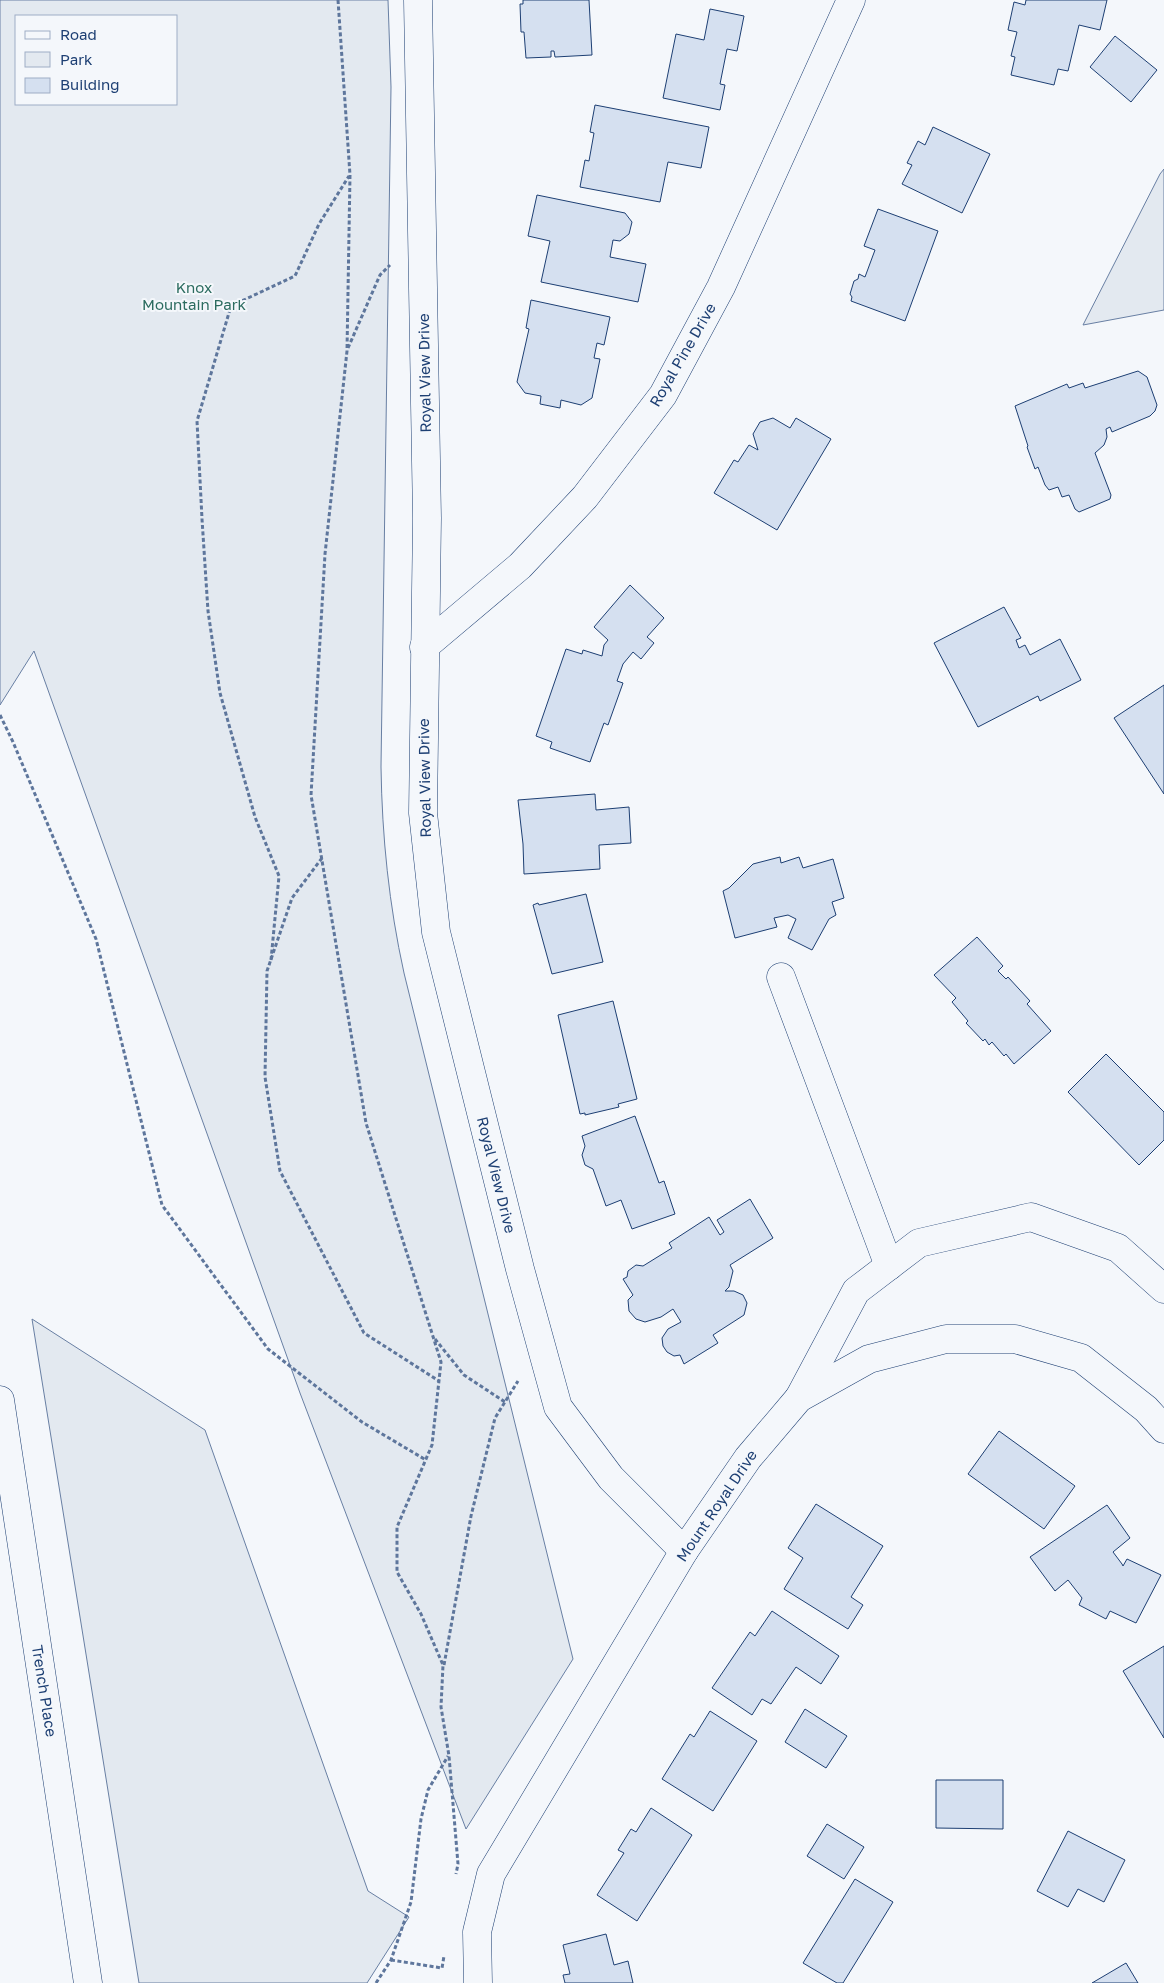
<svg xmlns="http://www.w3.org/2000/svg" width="1164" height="1983" font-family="'Golos Text',sans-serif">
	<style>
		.green { fill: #e3e9f0; stroke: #687fa3; fill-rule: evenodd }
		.building { fill: #d5e0f0; stroke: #1d3f73 }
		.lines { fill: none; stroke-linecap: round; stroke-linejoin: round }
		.minor-casing { stroke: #1d3f73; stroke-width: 29 }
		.path { stroke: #5e769c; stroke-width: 3; stroke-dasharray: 4 2.5; stroke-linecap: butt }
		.minor { stroke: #f4f7fb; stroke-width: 28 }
		.labels { text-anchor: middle; stroke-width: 4; stroke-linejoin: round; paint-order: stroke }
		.park-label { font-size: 15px; fill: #2c6c60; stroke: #f4f7fb }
		.street-label { font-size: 15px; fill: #1d3f73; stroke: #f4f7fb }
	</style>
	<rect width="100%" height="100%" fill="#f4f7fb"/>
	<g class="green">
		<path d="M0,0h388l3,87 -10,680c1,70 8,138 23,206l169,686 -107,170 -166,-436 -266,-742 -34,54zM16,16h160v88h-160z"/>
		<polygon points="1164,169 1164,310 1083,325 1160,174"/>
		<polygon points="32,1319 205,1430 368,1891 409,1917 367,1983 139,1983"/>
	</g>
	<g class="building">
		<polygon points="523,0 589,0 592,55 555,57 554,51 551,51 551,57 526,58 524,32 521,32 520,4 523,4"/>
		<polygon points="1026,0 1107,0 1100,30 1079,25 1068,71 1058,69 1054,85 1011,75 1015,57 1011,56 1017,32 1008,30 1014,2 1025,5"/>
		<polygon points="710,9 744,16 737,51 727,49 720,84 725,85 720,110 663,98 676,34 704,40"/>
		<polygon points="1115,36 1157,70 1131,102 1090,67"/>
		<polygon points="595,105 709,127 701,168 668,162 660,202 580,187 585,160 589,161 594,133 590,132"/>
		<polygon points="933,127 990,154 962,213 902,184 912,165 907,163 918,141 925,145"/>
		<polygon points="537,195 625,213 632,222 629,234 620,241 613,240 610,257 646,264 638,302 541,282 550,241 528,236"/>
		<polygon points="878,209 938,231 905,321 851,301 852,297 850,294 854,281 858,279 859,274 865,277 875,250 864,246"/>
		<polygon points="531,300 610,317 604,345 597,343 594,358 600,359 592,398 581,405 561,400 560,408 540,404 541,396 525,393 517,382 529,329 526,328"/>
		<polygon points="1138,371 1147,377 1157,405 1155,411 1150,416 1112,432 1110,427 1106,429 1107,437 1104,445 1095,453 1111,495 1110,499 1079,512 1075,509 1069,495 1062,497 1058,487 1049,490 1045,485 1038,467 1035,469 1027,447 1028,446 1015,406 1067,384 1069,388 1083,383 1085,388"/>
		<polygon points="773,418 790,428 796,418 831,439 777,530 714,493 734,460 738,462 749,445 758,450 753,434 760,422"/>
		<polygon points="630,585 664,618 647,637 654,643 641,659 633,652 623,664 617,681 623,683 608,725 604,723 590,762 550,748 552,742 536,736 566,649 582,654 583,650 602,656 604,645 608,640 594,627"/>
		<polygon points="1004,607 1021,638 1016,640 1019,648 1025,645 1030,655 1060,639 1081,680 1040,701 1038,696 978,727 934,643"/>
		<polygon points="1164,685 1164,794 1114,718"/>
		<polygon points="595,794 596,810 629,807 631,843 599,845 600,869 524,874 523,844 518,800"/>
		<polygon points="780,857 781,863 799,857 803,868 833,859 844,898 832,902 836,915 829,919 812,950 788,938 796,919 788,915 774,918 777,927 735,938 723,891 729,888 753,864"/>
		<polygon points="586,894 603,962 552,974 533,905 538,903 539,905"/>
		<polygon points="977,937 1003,966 998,971 1006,979 1008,977 1030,1001 1027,1004 1051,1031 1014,1064 1006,1054 1004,1056 992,1042 989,1045 985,1039 983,1041 966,1023 968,1021 952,1002 956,998 934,975"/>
		<polygon points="613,1001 637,1099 618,1104 619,1107 585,1115 585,1113 580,1114 558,1015"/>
		<polygon points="1106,1054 1164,1112 1164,1140 1139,1165 1068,1092"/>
		<polygon points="635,1116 659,1183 664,1181 675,1214 632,1229 621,1200 606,1206 593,1169 585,1165 582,1155 585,1146 582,1136"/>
		<polygon points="750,1199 773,1238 730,1265 733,1271 729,1287 725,1291 734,1291 743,1295 747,1303 744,1315 713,1335 718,1343 684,1364 680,1355 674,1356 667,1352 663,1346 662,1338 668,1329 681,1322 673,1309 661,1317 645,1322 636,1319 629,1311 628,1300 633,1295 623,1279 627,1277 628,1271 636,1265 643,1266 672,1248 669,1243 709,1217 720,1235 724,1232 717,1220"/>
		<polygon points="999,1431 1075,1486 1044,1529 968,1474"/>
		<polygon points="816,1504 883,1546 851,1597 863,1605 848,1629 784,1589 803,1558 788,1548"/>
		<polygon points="1107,1505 1130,1538 1113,1552 1122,1564 1123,1566 1127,1559 1161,1575 1136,1623 1110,1611 1106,1619 1079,1605 1082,1598 1068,1580 1055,1591 1030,1557"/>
		<polygon points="772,1611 839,1656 821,1684 796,1667 771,1704 762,1699 752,1715 712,1688 750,1632 755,1636"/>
		<polygon points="1164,1646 1164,1738 1123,1671"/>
		<polygon points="805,1709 847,1736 826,1768 785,1742"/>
		<polygon points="710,1711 757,1741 713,1811 662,1779 690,1734 694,1737"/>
		<polygon points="936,1780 1003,1780 1003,1829 936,1828"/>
		<polygon points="651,1808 692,1835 637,1921 597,1895 624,1853 618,1850 631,1829 636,1832"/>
		<polygon points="827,1824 864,1847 844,1879 807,1856"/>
		<polygon points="1068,1831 1125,1860 1104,1902 1078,1889 1068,1907 1037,1891"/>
		<polygon points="855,1879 893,1902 843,1983 837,1983 803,1963"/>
		<polygon points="606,1934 614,1965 628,1961 633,1983 565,1983 563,1975 570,1974 563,1945"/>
		<polygon points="1126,1963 1138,1983 1092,1983"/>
	</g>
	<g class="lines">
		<defs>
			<g id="minor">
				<polyline points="418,0 427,518 423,813 436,932 520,1269 558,1407 611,1478 684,1551"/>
				<polyline points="424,647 520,566 585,497 663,395 721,287 851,0"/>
				<polyline points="781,977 889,1266"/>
				<polyline points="799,1398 856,1291 919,1243 1031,1217 1118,1248 1164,1289"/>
				<polyline points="0,1400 88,1983"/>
				<polyline points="478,1983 477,1932 491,1874 684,1551 748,1458 799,1398 869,1359 946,1339 1015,1339 1081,1358 1146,1409 1164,1429"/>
			</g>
		</defs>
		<use href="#minor" class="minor-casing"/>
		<g class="path">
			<polyline points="338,0 350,175 347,351 325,554 311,795 366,1123 441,1362 432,1445 397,1527 397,1572 421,1614 443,1665 441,1707 449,1756 458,1864 456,1874"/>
			<polyline points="348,348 380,275 390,265"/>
			<polyline points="0,715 13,742 96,939 162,1205 268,1349 362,1422 426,1460"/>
			<polyline points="322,858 292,898 267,971 265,1077 280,1171 364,1333 439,1381"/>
			<polyline points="271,960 279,876 255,817 220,693 208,611 202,519 197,421 231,306 295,276 319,224 349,176"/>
			<polyline points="435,1339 464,1375 505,1402"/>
			<polyline points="444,1665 471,1516 495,1418 518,1381"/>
			<polyline points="391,1960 442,1968 444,1956"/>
			<polyline points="376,1983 391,1960 411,1902 421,1819 428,1790 448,1756"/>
		</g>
		<use href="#minor" class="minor"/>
	</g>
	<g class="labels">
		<g class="park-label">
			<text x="194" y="293">Knox<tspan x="194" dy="17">Mountain Park</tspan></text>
		</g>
		<g class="street-label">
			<text transform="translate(683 355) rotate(-60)" y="5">Royal Pine Drive</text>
			<text transform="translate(425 373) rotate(-91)" y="5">Royal View Drive</text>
			<text transform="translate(425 778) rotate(-91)" y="5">Royal View Drive</text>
			<text transform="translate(496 1175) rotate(76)" y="5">Royal View Drive</text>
			<text transform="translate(717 1506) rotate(-56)" y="5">Mount Royal Drive</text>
			<text transform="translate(44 1691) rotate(81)" y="5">Trench Place</text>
		</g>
	</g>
	<rect x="15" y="15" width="162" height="90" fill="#f4f7fb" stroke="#9eadc5"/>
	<rect x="25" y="31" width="25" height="8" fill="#f4f7fb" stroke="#9eadc5"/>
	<text x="60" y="40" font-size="15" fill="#1d3f73">Road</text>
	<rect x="25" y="52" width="25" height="15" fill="#e3e9f0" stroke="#9eadc5"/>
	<text x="60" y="65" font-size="15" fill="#1d3f73">Park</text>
	<rect x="25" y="78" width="25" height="15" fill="#d5e0f0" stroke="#9eadc5"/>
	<text x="60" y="90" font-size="15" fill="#1d3f73">Building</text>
</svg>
